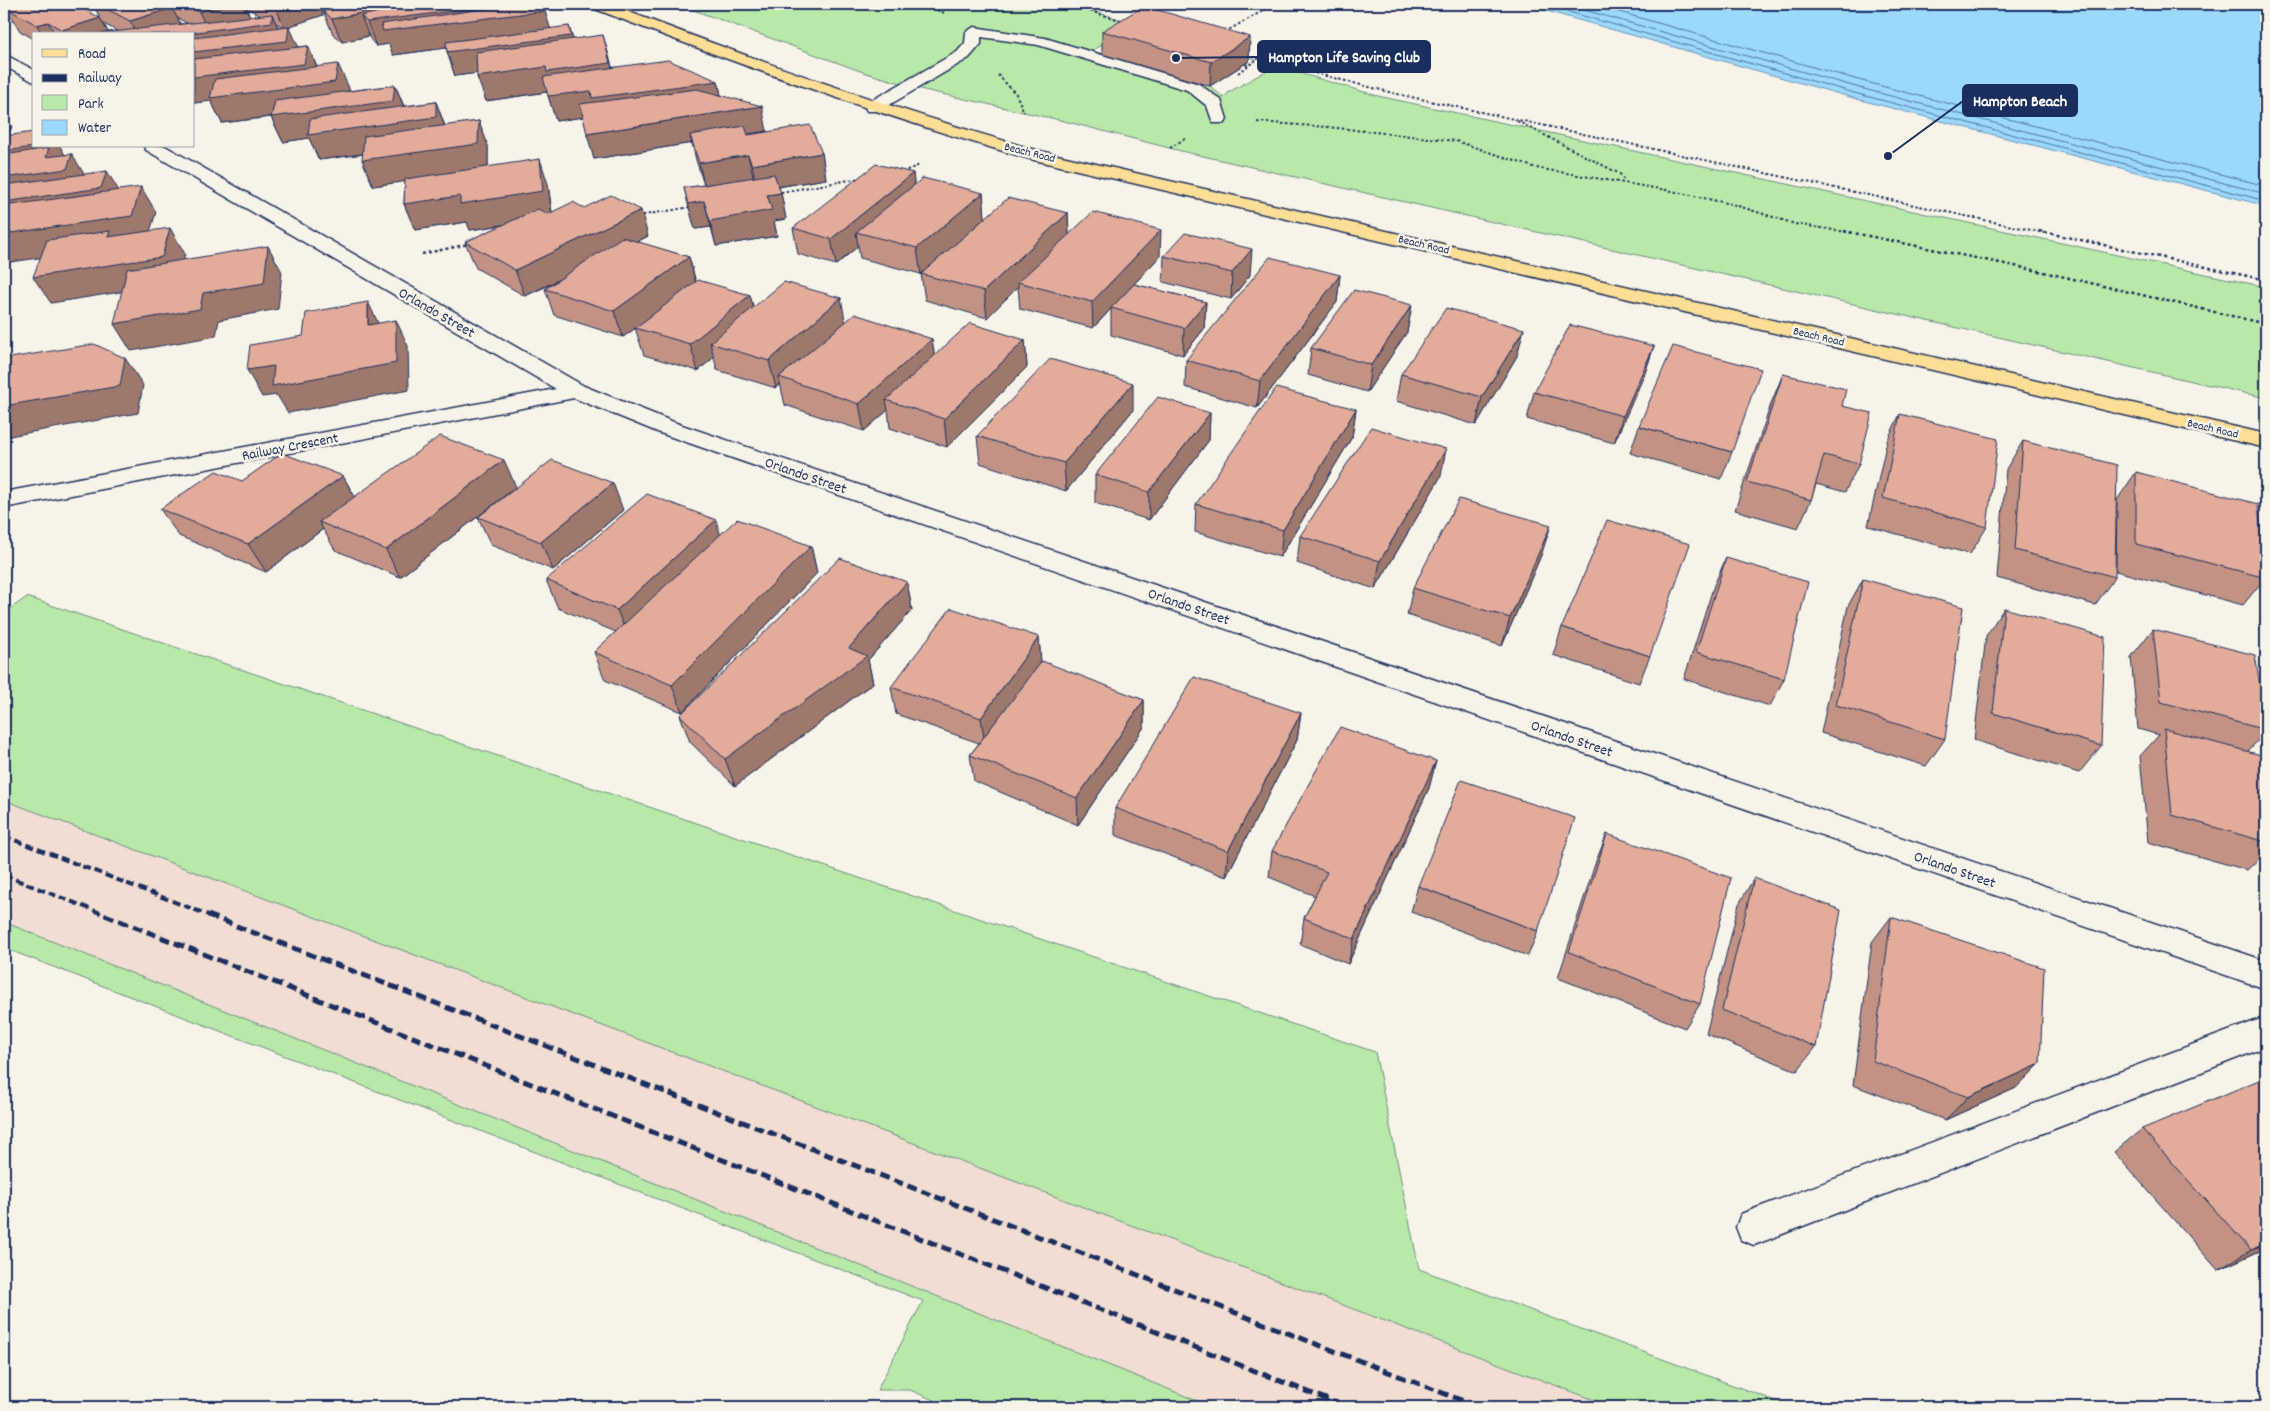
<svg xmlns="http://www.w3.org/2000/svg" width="2270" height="1411" font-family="Dekko,sans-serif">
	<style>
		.built { fill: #f1ddd1 }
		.green { fill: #b9e9a8; stroke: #6a8c83 }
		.water { fill: #9bd9fc; stroke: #6895bd }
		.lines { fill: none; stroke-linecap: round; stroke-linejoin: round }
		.shore { stroke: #4e739d; stroke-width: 1 }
		.lane-casing { stroke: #1b2f5e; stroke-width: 3 }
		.street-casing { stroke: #1b2f5e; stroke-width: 3 }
		.primary-casing { stroke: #1b2f5e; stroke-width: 3 }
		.path-far1 { stroke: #1b2f5e; stroke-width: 2; stroke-dasharray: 2.5 2.5; stroke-linecap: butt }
		.path { stroke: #1b2f5e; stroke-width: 2.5; stroke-dasharray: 3 3; stroke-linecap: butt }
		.lane { fill: #f7f3e8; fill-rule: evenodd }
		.street { fill: #f7f3e8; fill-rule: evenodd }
		.primary { fill: #fcde96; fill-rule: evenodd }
		.rail-far1 { stroke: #1b2f5e; stroke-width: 4; stroke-dasharray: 8 4; stroke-linecap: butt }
		.rail { stroke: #1b2f5e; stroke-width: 5; stroke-dasharray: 10 5; stroke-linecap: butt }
		.wall { fill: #c29384; stroke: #1b2f5e; fill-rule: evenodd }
		.shaded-wall { fill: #9e786c; stroke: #1b2f5e }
		.building { fill: #e2ab9a; stroke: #1b2f5e }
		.labels { text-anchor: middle; stroke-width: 5; stroke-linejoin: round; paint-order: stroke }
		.far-street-label { font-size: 12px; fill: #1b2f5e; stroke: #f7f3e8 }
		.street-label { font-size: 15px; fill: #1b2f5e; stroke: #f7f3e8 }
		.leader { fill: none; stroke: #1b2f5e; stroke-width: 2 }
		.callout-dot { fill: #1b2f5e; stroke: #f7f3e8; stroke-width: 2 }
		.callout { fill: #1b2f5e; stroke: #1b2f5e; stroke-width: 2 }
		.callout-label { font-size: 16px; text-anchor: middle; font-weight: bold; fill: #fff }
	</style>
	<rect width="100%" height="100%" fill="#f7f3e8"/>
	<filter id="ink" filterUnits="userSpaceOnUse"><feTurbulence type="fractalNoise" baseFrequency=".02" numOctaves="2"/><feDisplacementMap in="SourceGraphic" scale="10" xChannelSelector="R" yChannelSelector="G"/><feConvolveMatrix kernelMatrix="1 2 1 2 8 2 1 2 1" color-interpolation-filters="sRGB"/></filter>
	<g filter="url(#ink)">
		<polygon class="built" points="4,800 1320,1296 1613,1407 1212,1407 4,922"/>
		<g class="green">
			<polygon points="677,4 1070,4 1136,24 1092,51 1210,86 1224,98 1229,92 1275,66 1378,96 2266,287 2266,398 1181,151 1064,121 924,90 863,72"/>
			<polygon points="27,597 1375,1052 1419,1269 1792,1407 1613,1407 4,800 4,613"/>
			<polygon points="4,922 1173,1391 1212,1407 950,1407 910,1390 877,1390 923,1301 4,948"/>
		</g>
		<polygon class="water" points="1522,4 2266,4 2266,206 1857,99"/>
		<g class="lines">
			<g class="shore">
				<polyline points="1541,4 1858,94 2266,201"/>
				<polyline points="1563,4 1860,88 2266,194"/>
				<polyline points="1591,4 1862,81 2266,186"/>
			</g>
			<defs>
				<g id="lane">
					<polygon points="974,27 1045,38 1199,84 1221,100 1227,119 1225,123 1213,123 1207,106 1187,90 1038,45 981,37 981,44 969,58 879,111 867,111 865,107 867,103 957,52 965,43 966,32"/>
					<polygon points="2266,1017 2266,1047 1754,1245 1741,1240 1736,1227 1741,1214 1754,1209"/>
				</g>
				<g id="street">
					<polygon points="4,54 34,70 34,82 4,66"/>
					<polygon points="144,146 165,146 584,386 676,423 2266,961 2266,989 660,433 574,398 4,508 4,492 556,389 146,150"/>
				</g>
				<path id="primary" d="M588,4h20c142,54 285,106 432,147l1226,283v14l-1236,-289c-150,-43 -295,-96 -440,-152z"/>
			</defs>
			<use href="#lane" class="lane-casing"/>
			<use href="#street" class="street-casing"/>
			<use href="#primary" class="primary-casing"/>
			<g class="path-far1">
				<polyline points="918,4 945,13"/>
				<polyline points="1066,4 1123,21"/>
				<polyline points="79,8 98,5"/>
				<polyline points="4,17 14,16"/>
				<polyline points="1225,32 1275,4"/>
				<polyline points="1247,56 1397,94 2045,233"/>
				<polyline points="1245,64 1249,65 1262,56"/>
				<polyline points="1238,73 1249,65"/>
				<polyline points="998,75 1016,94 1024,112"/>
				<polyline points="1517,121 1620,174 1624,181"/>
				<polyline points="1257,122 1328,127 1456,141 1536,168 1672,191 1735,205 1795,224 1853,233"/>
				<polyline points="1170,148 1186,138"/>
				<polyline points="902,172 920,165"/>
				<polyline points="776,193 861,178"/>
				<polyline points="638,216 691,207"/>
			</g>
			<g class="path">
				<polyline points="1844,231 2039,271 2266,324"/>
				<polyline points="2039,231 2266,280"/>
				<polyline points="422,254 469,244"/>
			</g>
			<use href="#lane" class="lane"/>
			<use href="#street" class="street"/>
			<use href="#primary" class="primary"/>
			<g class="rail-far1">
				<polyline points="4,836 211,916"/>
				<polyline points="4,875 108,916"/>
			</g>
			<g class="rail">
				<polyline points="105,915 1346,1407"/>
				<polyline points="208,915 1479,1407"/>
			</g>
		</g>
		<g class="wall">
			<path d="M93,4h226l4,11 -34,11 9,21 10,-1 9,21 32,21 -1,3 47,-6 9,21 32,-4 9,24 34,-5 9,25v20l60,18 4,28 32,-4 64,28 -11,6 52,15 7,25 54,13 3,13 92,14 87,17 2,17 91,-16 2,27 -80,80 -57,-19 -2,-18 -24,21 -79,-26 -5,-22 -4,5 -59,-18 -3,-13 -16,14 -54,-16 -9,-27 5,-3 -17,12 -69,-22 -9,-26 9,-6 -29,13 -49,-28 -11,-26 38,-17 -33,5 -3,-8 -52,8 -11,-26 1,-23 -32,5 -10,-32 -44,6 -10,-22 -26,4 -12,-25 -49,6 -11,-22 -17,2v-69h-160v5l-14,-8 -14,-23 94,10zM246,8l14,7 -10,1zM177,18l10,5 -7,1zM276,23l7,4h-5zM104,24l13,7 -9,1z"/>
			<polygon points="326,4 505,4 550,28 573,39 610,59 612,67 718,81 721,95 767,131 747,134 748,135 822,153 826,179 778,187 781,193 786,219 774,221 777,236 716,246 711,227 695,229 684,188 704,185 696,160 692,143 594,159 583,117 556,121 547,92 486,101 477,73 455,76 446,48 393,55 389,44 376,46 370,39 369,36 342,42 333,34 323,11 334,8"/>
			<polygon points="1102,31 1250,37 1249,61 1210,86 1102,54"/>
			<polygon points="913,173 914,185 983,193 985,218 1068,213 1069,235 1160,256 1134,284 1206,302 1204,329 1183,355 1111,335 1111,309 1093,328 1020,309 1018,287 987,318 925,300 921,274 860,258 858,246 836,265 798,254 793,228"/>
			<polygon points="1164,256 1250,275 1231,299 1163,282"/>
			<polygon points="1340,275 1337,302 1257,408 1185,387 1186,360"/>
			<polygon points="1412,305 1407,332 1367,392 1308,375 1311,348"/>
			<polygon points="1654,346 1645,373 1614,443 1527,419 1534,392"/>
			<polygon points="1517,356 1476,425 1396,401 1401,374"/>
			<polygon points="1783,374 1842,406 1859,464 1845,492 1816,484 1811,500 1798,528 1735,510 1772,401"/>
			<polygon points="1356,409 1352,437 1280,557 1195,532 1196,504"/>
			<polygon points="1133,410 1066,491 980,463 977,436"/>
			<polygon points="1210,413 1209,440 1149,520 1095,503 1095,475"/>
			<polygon points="1900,414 1987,527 1970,554 1868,526 1887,441"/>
			<polygon points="1639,426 1732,452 1721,479 1630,453"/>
			<polygon points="2023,441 2115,577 2095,605 1997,578 2006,469"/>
			<polygon points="2136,472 2264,563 2262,533 2266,527 2266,592 2265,578 2243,605 2116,571 2117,500"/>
			<polygon points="343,476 355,497 516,487 400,577 335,550 323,529 266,572 179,536 160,509 242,481"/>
			<polygon points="1441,476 1375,589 1297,563 1300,536"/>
			<polygon points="623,510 553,570 491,545 478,517"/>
			<polygon points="720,534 811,546 817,573 682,712 605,680 594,652 616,632 558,608 546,580"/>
			<polygon points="1542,553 1502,646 1407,615 1413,588"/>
			<polygon points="1726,558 1784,679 1770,706 1684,679 1714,585"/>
			<polygon points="1863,579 1945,739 1926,766 1821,733 1848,606"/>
			<polygon points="907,582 912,610 868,660 873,683 735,786 690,742 680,715"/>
			<polygon points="2004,608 2101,746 2079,773 1974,740 1986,636"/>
			<polygon points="1562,627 1650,656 1639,683 1553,655"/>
			<polygon points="2153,629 2263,702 2266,698 2266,732 2248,751 2266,790 2266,852 2247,870 2148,842 2140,756 2159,735 2138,729 2131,657"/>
			<polygon points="1039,637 1041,663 1144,700 1144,727 1078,825 974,781 970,755 979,743 896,714 891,687"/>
			<polygon points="1301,713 1297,740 1226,877 1115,835 1115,808"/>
			<polygon points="1436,761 1429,788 1348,964 1300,944 1304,918 1315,896 1269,877 1272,851"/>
			<polygon points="1607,834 1700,1004 1685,1028 1558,978 1596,861"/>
			<polygon points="1754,878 1816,1047 1797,1071 1706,1034 1739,904"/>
			<polygon points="1418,886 1538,931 1528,956 1411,912"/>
			<polygon points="1891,917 2016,1088 1945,1120 1853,1085 1872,942"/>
			<polygon points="2142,1129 2266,1248 2218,1270 2114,1152"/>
		</g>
		<g class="shaded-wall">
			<polygon points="224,4 244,4 252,21 272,14 282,37 289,26 300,50 308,46 318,70 338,64 349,88 346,107 222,123 211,101 194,103 194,34 182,34 208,30 199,12"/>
			<polygon points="274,4 319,4 323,15 285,28"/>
			<polygon points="337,4 349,4 340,11"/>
			<polygon points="405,4 507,4 510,15 545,11 552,34 393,55 389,44 376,46 367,22 361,16 369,36 342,42 332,19"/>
			<polygon points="172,8 184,31 137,34 130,21"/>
			<polygon points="100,18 109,34 64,34 62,30"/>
			<polygon points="48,22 55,34 42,34 37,25"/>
			<polygon points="569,26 576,49 578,60 455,76 447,52"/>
			<polygon points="603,35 610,59 616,87 718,81 723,105 598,115 556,121 548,96 553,91 486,101 477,77"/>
			<polygon points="1250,37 1249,61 1210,86 1211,62"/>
			<polygon points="395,85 405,110 436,102 445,127 445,142 319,160 309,138 283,142 271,117"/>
			<polygon points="762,106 767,131 692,143 690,135 692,143 594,159 587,134"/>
			<polygon points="4,114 12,127 7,136 42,146 60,146 65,155 72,154 87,179 107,171 122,196 4,231"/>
			<polygon points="479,121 488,146 488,170 373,186 362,160"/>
			<polygon points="822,153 826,179 757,190 752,165"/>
			<polygon points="748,155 754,180 705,188 699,163"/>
			<polygon points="540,159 548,184 552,217 470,230 467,222 415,230 404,204"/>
			<polygon points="913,173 916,199 856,232 858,246 836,265 831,239"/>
			<polygon points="141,187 156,212 147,242 170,228 185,254 177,283 51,303 33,277 114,247 4,263 4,234"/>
			<polygon points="781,193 786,219 774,221 777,236 716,246 710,221 767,195"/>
			<polygon points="983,193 985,218 921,275 917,248"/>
			<polygon points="704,201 711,227 695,229 688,204"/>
			<polygon points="641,210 648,236 525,296 515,270"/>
			<polygon points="1068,213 1069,239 1018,282 1018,287 987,318 984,291"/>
			<polygon points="1161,230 1160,256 1093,328 1092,302"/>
			<polygon points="268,246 282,272 278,309 219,320 216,336 131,351 114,324 203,293"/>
			<polygon points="1252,249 1250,275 1231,299 1232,273"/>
			<polygon points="689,257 696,284 623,337 614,311"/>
			<polygon points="1340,275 1337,302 1257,408 1260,381"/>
			<polygon points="750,295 757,321 710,343 714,357 698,371 690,344"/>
			<polygon points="841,298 846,325 779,377 780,383 776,388 769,361"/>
			<polygon points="368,302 381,329 368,325"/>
			<polygon points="1206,302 1204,329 1183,355 1184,328"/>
			<polygon points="1412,305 1407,332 1367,392 1371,365"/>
			<polygon points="396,320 408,346 409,390 288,413 277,395 262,397 247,370"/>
			<polygon points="1524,329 1517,356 1476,425 1482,397"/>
			<polygon points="932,339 936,366 886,400 888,410 864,431 859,404"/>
			<polygon points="1025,340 1027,367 947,447 944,419"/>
			<polygon points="1654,346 1645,373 1614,443 1623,416"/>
			<polygon points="125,358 143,385 138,413 4,437 4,406"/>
			<polygon points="1133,383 1133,410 1066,491 1064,463"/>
			<polygon points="1356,409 1352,437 1280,557 1283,530"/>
			<polygon points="1210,413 1209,440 1149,520 1149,492"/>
			<polygon points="1446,449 1441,476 1375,589 1380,561"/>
			<polygon points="504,460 516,487 400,577 386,550"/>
			<polygon points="343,476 358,503 319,522 323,529 266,572 248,544"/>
			<polygon points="613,483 623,510 553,570 541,542"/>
			<polygon points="716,520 724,548 628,637 617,610"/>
			<polygon points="1551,525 1542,553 1502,646 1510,618"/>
			<polygon points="811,546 817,573 682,712 672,685"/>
			<polygon points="907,582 912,610 868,660 873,683 735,786 725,759 849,648"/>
			<polygon points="1039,637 1041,664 985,745 981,718"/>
			<polygon points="1144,700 1144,727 1078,825 1077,798"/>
			<polygon points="1301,713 1297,740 1226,877 1228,851"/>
			<polygon points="1436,761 1429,788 1348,964 1354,939"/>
			<polygon points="2040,1064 2016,1088 1945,1120 1968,1097"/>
			<polygon points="2266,1243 2266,1248 2218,1270 2251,1250"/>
		</g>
		<g class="building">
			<polygon points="20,4 75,4 100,18 62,30 48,22 37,25 6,8"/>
			<polygon points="97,4 164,4 172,8 130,21"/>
			<polygon points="183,4 224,4 199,12"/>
			<polygon points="347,4 405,4 332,19 323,11"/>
			<polygon points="415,4 507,4 367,22 361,16"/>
			<polygon points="517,4 542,4 545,11 383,31 381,24"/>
			<polygon points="1144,6 1250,37 1211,62 1102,31"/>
			<polygon points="272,14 272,22 182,34 94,34"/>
			<polygon points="289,26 287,41 194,52 194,38"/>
			<polygon points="569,26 571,36 447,52 446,42"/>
			<polygon points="603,35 610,63 547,72 546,67 477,77 476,52"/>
			<polygon points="308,46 304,64 194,77 194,59"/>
			<polygon points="668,60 718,81 592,98 591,91 548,96 543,77"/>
			<polygon points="338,64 335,82 210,98 215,79"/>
			<polygon points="395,85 393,101 271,117 275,101"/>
			<polygon points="697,89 762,106 587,134 580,104"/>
			<polygon points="436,102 436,117 308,135 310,119"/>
			<polygon points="479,121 478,144 362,160 364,136"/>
			<polygon points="810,125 822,153 752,165 748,155 699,163 690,135 745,126 748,135"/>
			<polygon points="34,132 34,146 42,146 4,151 4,136"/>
			<polygon points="49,148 46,157 72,154 67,169 4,178 4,155"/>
			<polygon points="540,159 543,191 460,204 460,196 404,204 405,179"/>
			<polygon points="876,164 913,173 831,239 793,228"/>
			<polygon points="107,171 101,188 4,202 4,185"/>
			<polygon points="774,174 781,193 767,195 772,210 710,221 704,201 688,204 684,188"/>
			<polygon points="923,178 983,193 917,248 856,232"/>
			<polygon points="141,187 132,216 4,234 4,206"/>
			<polygon points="611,195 641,210 515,270 465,242 538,209 548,214 573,202 584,208"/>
			<polygon points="1008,198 1068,213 984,291 921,274"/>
			<polygon points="1093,212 1161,230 1092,302 1018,282"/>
			<polygon points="170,228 162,257 33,277 47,240 110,231 108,237"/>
			<polygon points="1185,233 1252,249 1232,273 1164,256"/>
			<polygon points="622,237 689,257 614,311 545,289"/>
			<polygon points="268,246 264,283 203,293 200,309 114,324 127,269"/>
			<polygon points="1270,257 1340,275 1260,381 1186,360"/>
			<polygon points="698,280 750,295 690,344 635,328"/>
			<polygon points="784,282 841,298 769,361 710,343"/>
			<polygon points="1134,284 1206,302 1184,328 1111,308"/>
			<polygon points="1354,290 1412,305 1371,365 1311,348"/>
			<polygon points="368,302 368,325 396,320 396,363 272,386 274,366 247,370 250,345 303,336 306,313"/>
			<polygon points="1446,308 1524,329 1482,397 1401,374"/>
			<polygon points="855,314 932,339 859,404 779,377"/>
			<polygon points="970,323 1025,340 944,419 886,400"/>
			<polygon points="1570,325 1654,346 1623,416 1534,392"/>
			<polygon points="94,344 125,358 120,386 4,406 4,359"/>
			<polygon points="1673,346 1761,369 1732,452 1639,426"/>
			<polygon points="1050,359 1133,383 1064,463 977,436"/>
			<polygon points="1783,374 1846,389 1842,406 1872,413 1859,464 1824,455 1811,500 1747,482"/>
			<polygon points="1276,388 1356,409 1283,530 1196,504"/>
			<polygon points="1158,397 1210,413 1149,492 1095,475"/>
			<polygon points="1900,414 1998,439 1987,527 1883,498"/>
			<polygon points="1371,427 1446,449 1380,561 1300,536"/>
			<polygon points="440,436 504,460 386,550 319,522"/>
			<polygon points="2023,441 2117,465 2115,577 2015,550"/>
			<polygon points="282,453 343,476 248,544 160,509 216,471 242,481"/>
			<polygon points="552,460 613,483 541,542 478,517"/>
			<polygon points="2136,472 2258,504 2266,578 2136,544"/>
			<polygon points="647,494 716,520 617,610 546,580"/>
			<polygon points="1459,499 1551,525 1510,618 1413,588"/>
			<polygon points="737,519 811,546 672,685 594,652"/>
			<polygon points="1607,520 1690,544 1650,656 1562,627"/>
			<polygon points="840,558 907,582 849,648 867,656 725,759 680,715"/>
			<polygon points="1726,558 1808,582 1784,679 1696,652"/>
			<polygon points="1863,579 1963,607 1945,739 1836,705"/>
			<polygon points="951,608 1039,637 981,718 891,687"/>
			<polygon points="2004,608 2105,637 2101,746 1993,713"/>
			<polygon points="2153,629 2255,655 2266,721 2266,730 2161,702"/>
			<polygon points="1042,661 1144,700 1077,798 970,755"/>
			<polygon points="1194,677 1301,713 1228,851 1115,808"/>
			<polygon points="1340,727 1436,761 1354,939 1304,918 1327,872 1272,851"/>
			<polygon points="2164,729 2261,755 2266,790 2266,842 2172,815"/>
			<polygon points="1461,780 1575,818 1538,931 1418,886"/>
			<polygon points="1607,834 1731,878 1700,1004 1569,952"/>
			<polygon points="1754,878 1841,910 1816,1047 1722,1010"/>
			<polygon points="1891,917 2044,968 2040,1064 1968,1097 1873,1061"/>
			<polygon points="2266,1077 2266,1243 2251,1250 2142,1129"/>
		</g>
	</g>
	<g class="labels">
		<g class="far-street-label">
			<text transform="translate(1030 152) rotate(14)" y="4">Beach Road</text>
			<text transform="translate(1424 244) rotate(13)" y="4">Beach Road</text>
			<text transform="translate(1819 336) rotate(13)" y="4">Beach Road</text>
			<text transform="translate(2213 428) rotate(13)" y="4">Beach Road</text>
		</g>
		<g class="street-label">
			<text transform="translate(437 312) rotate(30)" y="5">Orlando Street</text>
			<text transform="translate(290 446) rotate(-11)" y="5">Railway Crescent</text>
			<text transform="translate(806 475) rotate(19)" y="5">Orlando Street</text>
			<text transform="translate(1189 606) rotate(19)" y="5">Orlando Street</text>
			<text transform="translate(1572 738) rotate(19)" y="5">Orlando Street</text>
			<text transform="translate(1955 869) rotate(19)" y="5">Orlando Street</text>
		</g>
	</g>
	<path class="leader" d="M1176 58L1258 57M1888 156L1963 101"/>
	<g class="callout-dot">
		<circle cx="1176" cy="58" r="5"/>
		<circle cx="1888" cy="156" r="5"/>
	</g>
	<g class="callout">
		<rect x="1258" y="41" width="172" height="31" rx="5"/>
		<rect x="1963" y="85" width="114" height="31" rx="5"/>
	</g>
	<g class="callout-label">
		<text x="1344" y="62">Hampton Life Saving Club</text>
		<text x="2020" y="106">Hampton Beach</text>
	</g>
	<rect width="2270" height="1411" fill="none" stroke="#f7f3e8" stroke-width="20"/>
	<rect x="10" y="10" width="2250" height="1391" fill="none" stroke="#1b2f5e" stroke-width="2" filter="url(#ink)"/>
	<rect x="32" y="32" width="162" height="115" fill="#f7f3e8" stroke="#9fa5b1"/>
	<rect x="42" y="49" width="25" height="8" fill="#fcde96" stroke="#9fa5b1"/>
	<text x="78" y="58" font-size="15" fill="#1b2f5e">Road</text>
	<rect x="42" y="74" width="25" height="8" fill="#1b2f5e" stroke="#9fa5b1"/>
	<text x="78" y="82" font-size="15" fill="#1b2f5e">Railway</text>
	<rect x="42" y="95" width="25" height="15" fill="#b9e9a8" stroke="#9fa5b1"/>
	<text x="78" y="108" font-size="15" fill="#1b2f5e">Park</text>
	<rect x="42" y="120" width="25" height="15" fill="#9bd9fc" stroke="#9fa5b1"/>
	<text x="78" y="132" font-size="15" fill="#1b2f5e">Water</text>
</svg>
